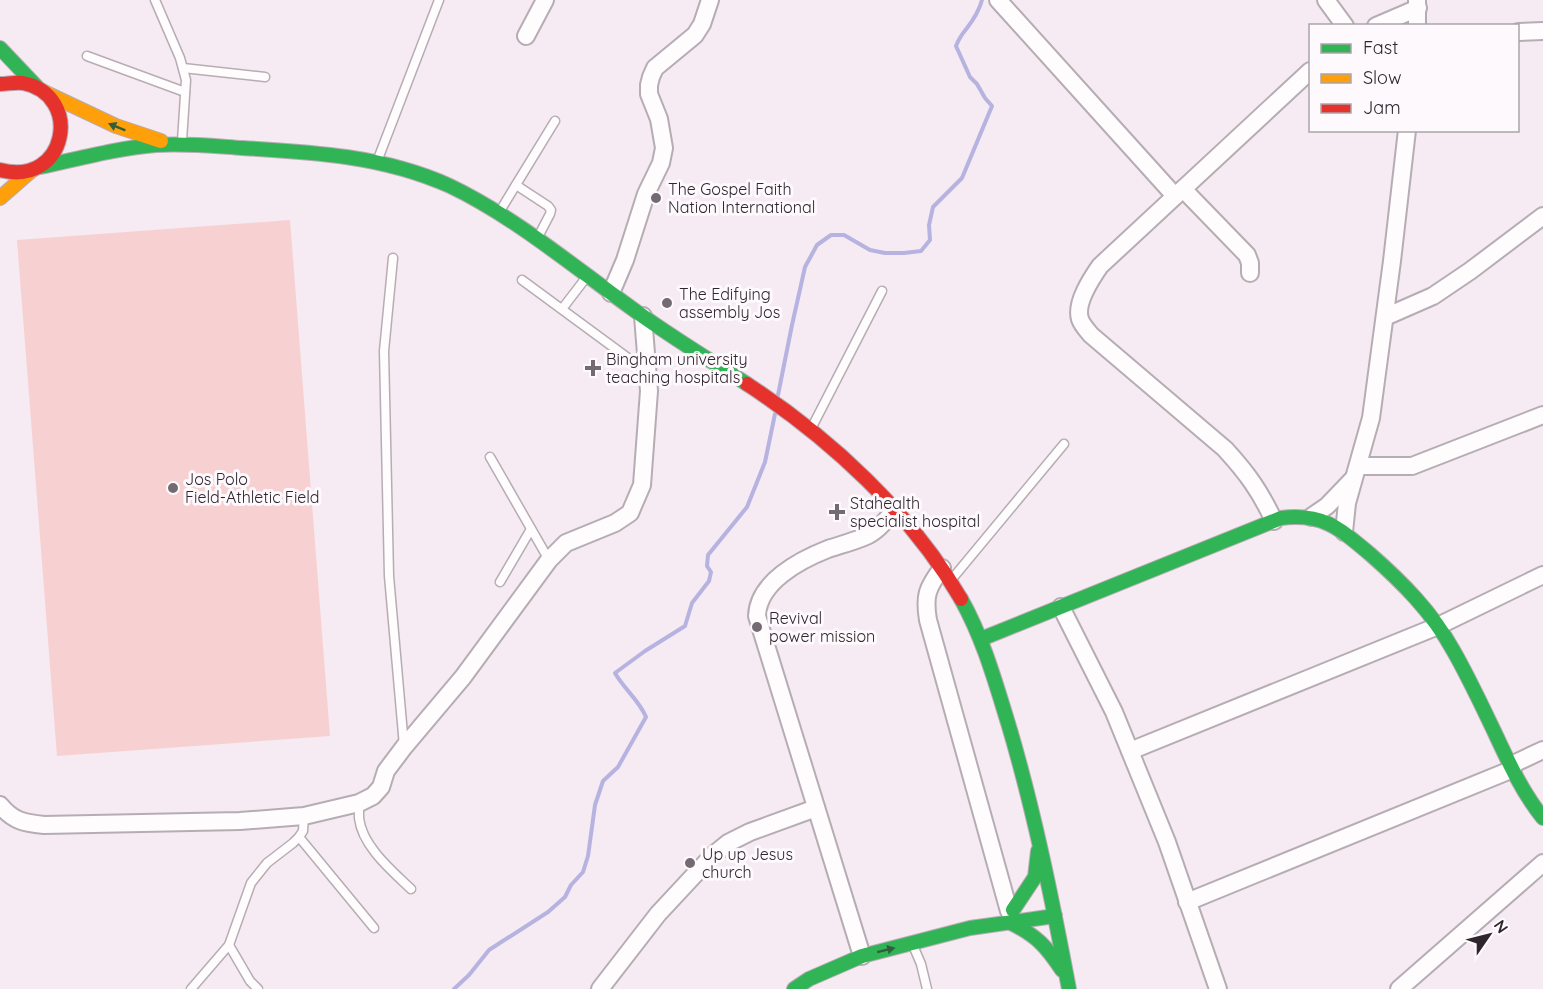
<svg xmlns="http://www.w3.org/2000/svg" width="1543" height="989" font-family="Quicksand,sans-serif">
	<style>
		.pitch { fill: #f7d1d1 }
		.lines { fill: none; stroke-linecap: round; stroke-linejoin: round }
		.stream { stroke: #b6b3e1; stroke-width: 4 }
		.lane-casing { stroke: #b6adb4; stroke-width: 11 }
		.street-casing { stroke: #b6adb4; stroke-width: 20 }
		.fast-casing { stroke: #b6adb4; stroke-width: 16 }
		.slow-casing { stroke: #b6adb4; stroke-width: 16 }
		.jam-casing { stroke: #b6adb4; stroke-width: 16 }
		.lane { stroke: #fefcfd; stroke-width: 8 }
		.street { stroke: #fefcfd; stroke-width: 16 }
		.fast { stroke: #30b455; stroke-width: 14 }
		.slow { stroke: #ff9f0a; stroke-width: 14 }
		.jam { stroke: #e5322d; stroke-width: 14 }
		.oneway { fill: #2f5f3c }
		.poi-dot { fill: #746b72; stroke: #fdf9fc; stroke-width: 2 }
		.labels { text-anchor: middle; stroke-width: 6; stroke-linejoin: round; paint-order: stroke }
		.poi-label { font-size: 16px; fill: #2e262c; stroke: #fdf9fc; text-anchor: start }
	</style>
	<rect width="100%" height="100%" fill="#f6eaf3"/>
	<polygon class="pitch" points="290,220 330,736 57,756 17,240"/>
	<g class="lines">
		<g class="stream">
			<path d="M778,395l14,-70 13,-58 12,-22 14,-10h13l26,15 15,3h19l17,-2 9,-11 -1,-15 4,-18 29,-29 30,-72 -7,-8 -8,-14 -7,-7 -14,-31c3,-8 6,-12 11,-18 7,-9 12,-17 15,-28"/>
			<path d="M454,989l15,-14 20,-25 59,-38 17,-15 6,-12 12,-13 5,-16 7,-51 8,-24 15,-14 28,-50c-7,-17 -22,-28 -31,-44l30,-22 40,-25 7,-23 17,-22 2,-9 -4,-6 1,-11 39,-48 18,-45 10,-48"/>
		</g>
		<defs>
			<g id="lane">
				<polyline points="155,0 180,58 186,80 182,141"/>
				<polyline points="87,56 185,92"/>
				<polyline points="183,68 265,77"/>
				<polyline points="378,159 439,0"/>
				<polyline points="516,185 548,206 551,210 550,214 538,237"/>
				<polyline points="500,211 555,121"/>
				<polyline points="393,258 384,351 389,576 404,746"/>
				<polyline points="522,280 647,372"/>
				<polyline points="562,309 585,279"/>
				<polyline points="812,427 882,291"/>
				<polyline points="490,457 549,560"/>
				<polyline points="952,579 1064,444"/>
				<polyline points="500,582 531,529"/>
				<path d="M359,803c0,5 0,10 0,15 3,28 33,53 52,71"/>
				<polyline points="299,837 374,928"/>
				<polyline points="912,943 921,964 927,989"/>
				<polyline points="229,945 250,981 258,989"/>
				<polyline points="191,989 229,945 251,883 267,863 293,843 299,837 303,831 304,816"/>
			</g>
			<g id="street">
				<polyline points="998,0 1175,196"/>
				<polyline points="1326,0 1345,26"/>
				<polyline points="1376,26 1418,8"/>
				<polyline points="1417,26 1417,0"/>
				<polyline points="1518,32 1543,31"/>
				<polyline points="526,36 545,0"/>
				<polyline points="1183,189 1247,255 1250,263 1250,273"/>
				<polyline points="611,293 625,260 646,194 661,163 664,148 659,119 649,94 649,85 651,77 655,68 695,35 702,24 710,0"/>
				<polyline points="1385,317 1433,296 1470,271 1543,216"/>
				<polyline points="1358,466 1412,466 1543,415"/>
				<polyline points="1311,517 1327,506 1352,480"/>
				<path d="M1274,521c-14,-30 -27,-48 -49,-72l-134,-114c-4,-5 -9,-10 -11,-16 -5,-16 11,-40 20,-53l210,-195"/>
				<polyline points="1344,532 1347,503 1371,418 1392,261 1407,130"/>
				<path d="M942,568c-15,20 -18,28 -14,52l81,291"/>
				<polyline points="1061,607 1114,712 1167,842 1218,989"/>
				<polyline points="1130,751 1438,626 1543,575"/>
				<polyline points="1511,765 1543,750"/>
				<path d="M0,805c13,16 24,18 44,20l196,-4 64,-5 55,-13 14,-7 8,-9 5,-16 18,-24 59,-70 86,-117 17,-17 49,-20 15,-10 12,-28 7,-94 -6,-75"/>
				<polyline points="1187,902 1513,769"/>
				<path d="M862,956l-105,-340c1,-34 43,-56 71,-67 12,-4 24,-7 36,-12 13,-5 22,-17 31,-27"/>
				<polyline points="600,989 658,914 712,856 728,843 750,832 816,808"/>
				<polyline points="1399,989 1543,863"/>
			</g>
			<g id="fast">
				<polyline points="0,48 37,87"/>
				<path d="M40,167c38,-8 77,-19 116,-22 29,-2 57,1 86,3 71,4 142,8 208,38 63,30 123,80 180,121 38,28 78,52 117,77"/>
				<path d="M961,599c22,39 34,82 47,124 26,87 44,176 61,266"/>
				<path d="M981,639l300,-121c42,-5 58,10 89,36 32,28 62,58 83,96 15,26 28,54 41,81 14,30 28,61 49,87"/>
				<polyline points="1013,910 1035,877 1038,851"/>
				<path d="M1011,923c26,13 35,23 51,47"/>
				<polyline points="794,989 809,979 862,956 970,928 1055,916"/>
			</g>
			<g id="slow">
				<polyline points="44,92 116,126 161,141"/>
				<polyline points="0,198 32,170"/>
			</g>
			<g id="jam">
				<path d="M0,84c7,0 16,-2 23,-1 61,12 44,105 -23,87"/>
				<path d="M747,384c84,55 164,129 214,215"/>
			</g>
		</defs>
		<use href="#lane" class="lane-casing"/>
		<use href="#street" class="street-casing"/>
		<use href="#fast" class="fast-casing"/>
		<use href="#slow" class="slow-casing"/>
		<use href="#jam" class="jam-casing"/>
		<use href="#lane" class="lane"/>
		<use href="#street" class="street"/>
		<use href="#fast" class="fast"/>
		<use href="#slow" class="slow"/>
		<use href="#jam" class="jam"/>
	</g>
	<defs><path id="oneway-solid" d="M-6-.8H1V-3.2L6.5 0L1 3.2V.8H-6Z" transform="scale(1.5)"/></defs>
	<g class="oneway">
		<use href="#oneway-solid" transform="translate(117 127) rotate(-158)"/>
		<use href="#oneway-solid" transform="translate(886 950) rotate(-14)"/>
	</g>
	<g class="poi-dot">
		<circle cx="656" cy="198" r="6"/>
		<circle cx="667" cy="303" r="6"/>
		<path d="M590 359h6v6h6v6h-6v6h-6v-6h-6v-6h6z"/>
		<circle cx="173" cy="488" r="6"/>
		<path d="M834 503h6v6h6v6h-6v6h-6v-6h-6v-6h6z"/>
		<circle cx="757" cy="627" r="6"/>
		<circle cx="690" cy="863" r="6"/>
	</g>
	<g class="labels">
		<g class="poi-label">
			<text x="668" y="195">The Gospel Faith<tspan x="668" dy="18">Nation International</tspan></text>
			<text x="679" y="300">The Edifying<tspan x="679" dy="18">assembly Jos</tspan></text>
			<text x="606" y="365">Bingham university<tspan x="606" dy="18">teaching hospitals</tspan></text>
			<text x="185" y="485">Jos Polo<tspan x="185" dy="18">Field-Athletic Field</tspan></text>
			<text x="850" y="509">Stahealth<tspan x="850" dy="18">specialist hospital</tspan></text>
			<text x="769" y="624">Revival<tspan x="769" dy="18">power mission</tspan></text>
			<text x="702" y="860">Up up Jesus<tspan x="702" dy="18">church</tspan></text>
		</g>
	</g>
	<rect x="1309" y="24" width="210" height="108" fill="#fdf9fc" stroke="#aaa5a9" stroke-width="1.5"/>
	<rect x="1321" y="44" width="30" height="9" fill="#30b455" stroke="#aaa5a9" stroke-width="1.5"/>
	<text x="1363" y="54" font-size="18" fill="#2e262c">Fast</text>
	<rect x="1321" y="74" width="30" height="9" fill="#ff9f0a" stroke="#aaa5a9" stroke-width="1.5"/>
	<text x="1363" y="84" font-size="18" fill="#2e262c">Slow</text>
	<rect x="1321" y="104" width="30" height="9" fill="#e5322d" stroke="#aaa5a9" stroke-width="1.5"/>
	<text x="1363" y="114" font-size="18" fill="#2e262c">Jam</text>
	<g transform="translate(1489 935) rotate(55)" stroke="#fdf9fc" stroke-width="4.5" paint-order="stroke">
	<path d="M0-4.5L10 22L0 15L-10 22Z" fill="#2e262c"/>
	<text y="-9" font-size="16" font-weight="bold" text-anchor="middle" fill="#2e262c">N</text>
	</g>
</svg>
